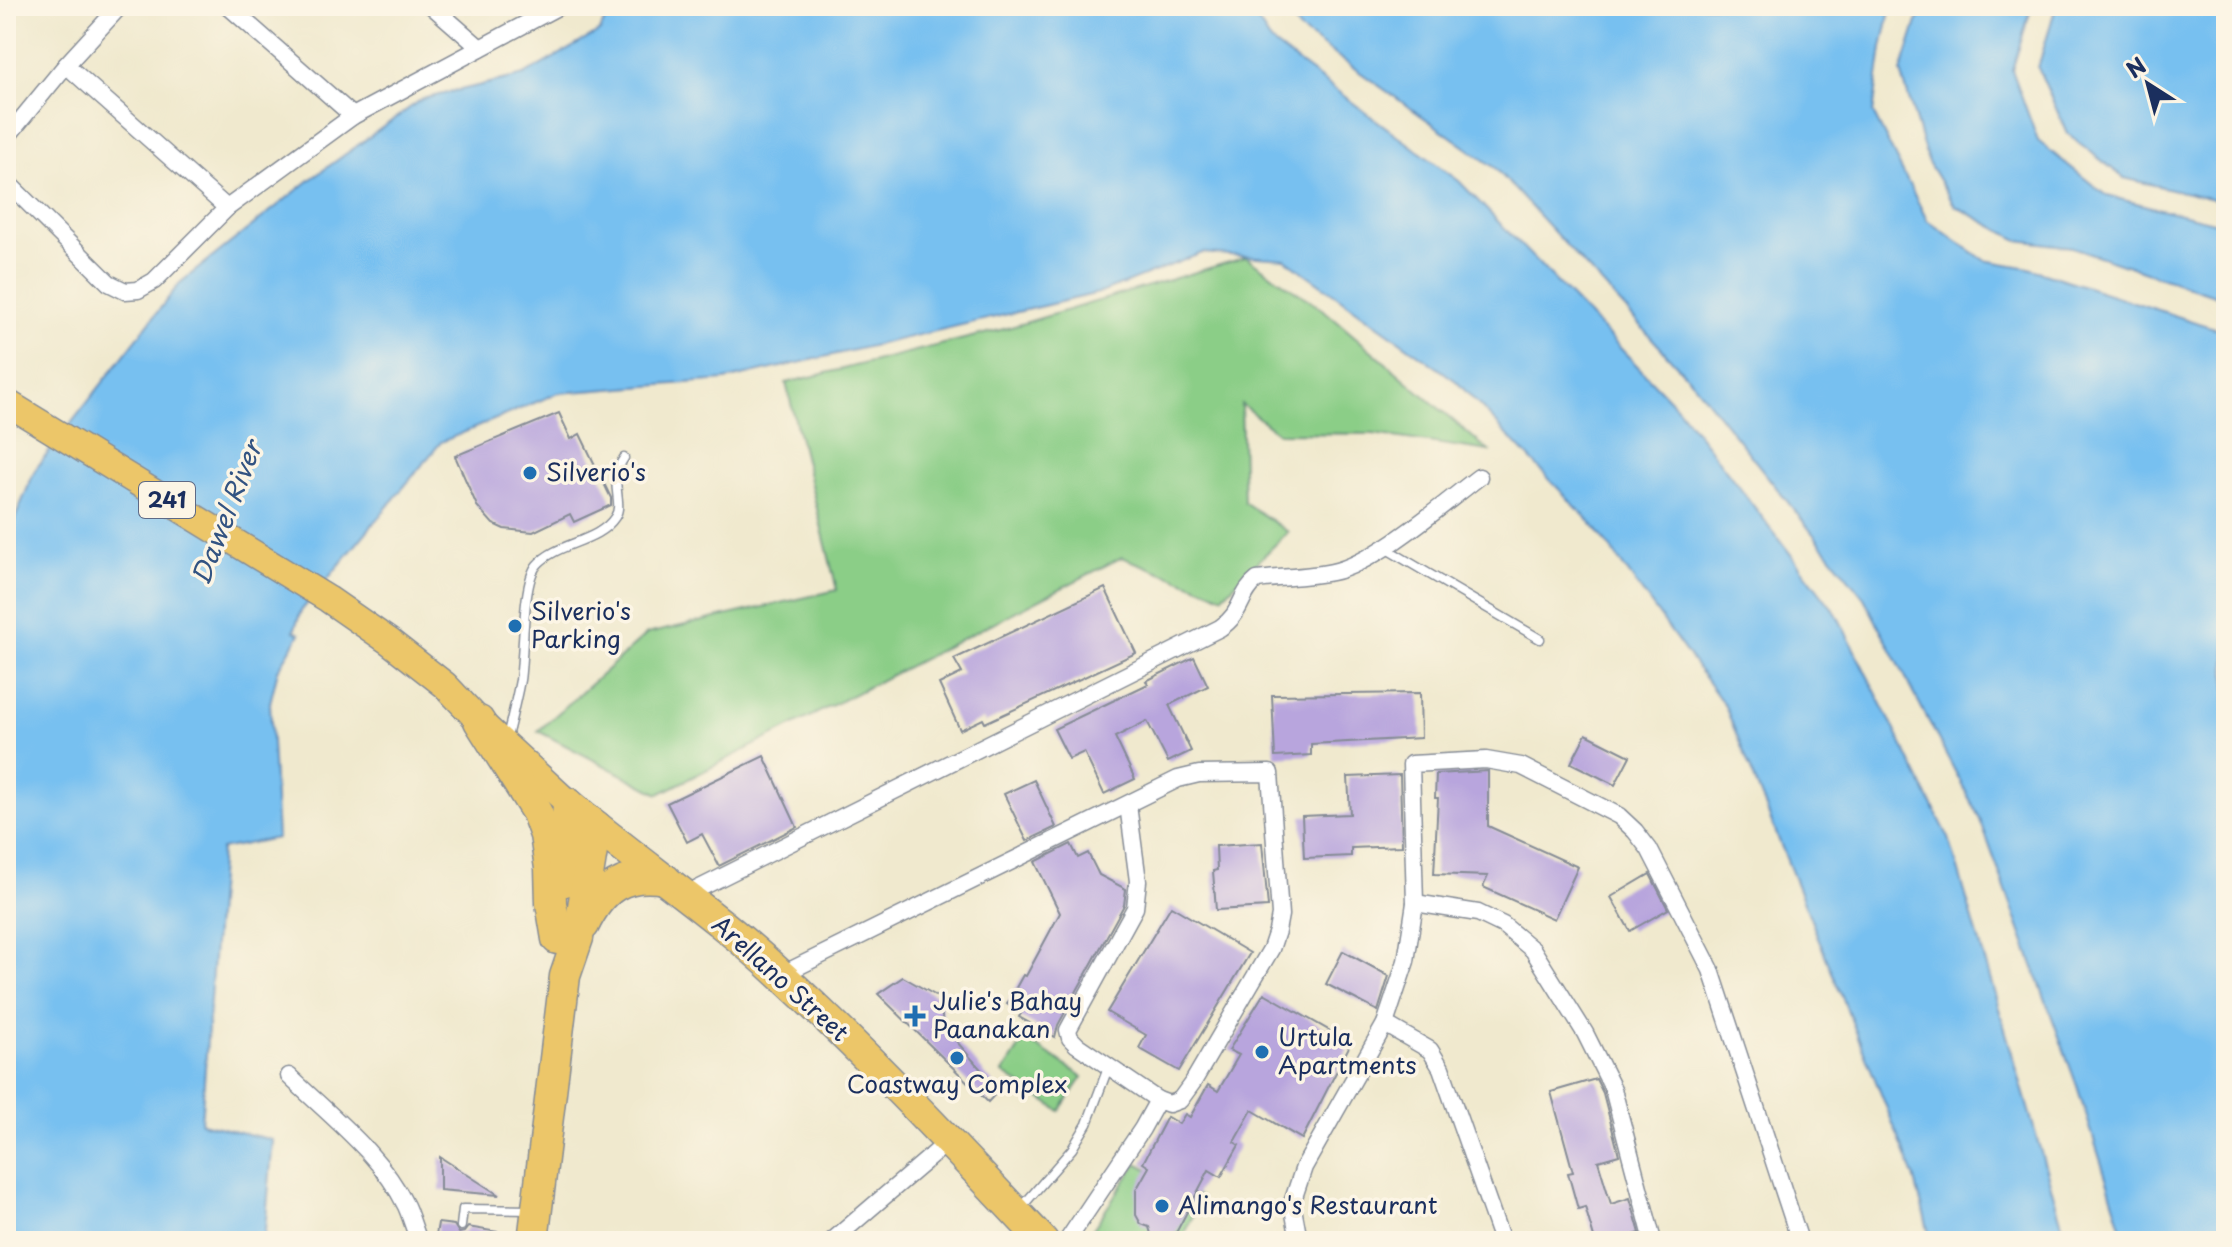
<svg xmlns="http://www.w3.org/2000/svg" width="2232" height="1247" font-family="'Playpen Sans',sans-serif">
	<style>
		.green { fill: #8bce87; stroke: #537e72; stroke-width: 2 }
		.water { fill: #77c0f0; stroke: #4978a7; stroke-width: 2 }
		.building { fill: #b8a5dd }
		.lines { fill: none; stroke-linecap: round; stroke-linejoin: round }
		.lane-casing { stroke: #868c96; stroke-width: 11 }
		.street-casing { stroke: #868c96; stroke-width: 19 }
		.primary-casing { stroke: #868c96; stroke-width: 29 }
		.highway-casing { stroke: #868c96; stroke-width: 33 }
		.lane { stroke: #fff; stroke-width: 8 }
		.street { stroke: #fff; stroke-width: 16 }
		.primary { stroke: #ecc669; stroke-width: 26 }
		.highway { stroke: #ecc669; stroke-width: 30 }
		.poi-dot { fill: #1f6fb2; stroke: #fcf5e5; stroke-width: 3 }
		.labels { text-anchor: middle; stroke-width: 7; stroke-linejoin: round; paint-order: stroke }
		.shield { fill: #fcf5e5; stroke: #5e6a86; stroke-width: 2 }
		.shield-label { font-size: 22px; font-weight: bold; fill: #1b2f5e }
		.poi-label { font-size: 24px; fill: #1b2f5e; stroke: #fcf5e5; text-anchor: start }
		.street-label { font-size: 24px; fill: #1b2f5e; stroke: #fcf5e5 }
		.water-label { font-size: 26px; font-style: italic; fill: #325382; stroke: #fcf5e5 }
	</style>
	<rect width="100%" height="100%" fill="#fcf5e5"/>
	<filter id="ink" filterUnits="userSpaceOnUse"><feTurbulence type="fractalNoise" baseFrequency=".0125" numOctaves="2"/><feDisplacementMap in="SourceGraphic" scale="16" xChannelSelector="R" yChannelSelector="G"/><feConvolveMatrix kernelMatrix="1 2 1 2 8 2 1 2 1" color-interpolation-filters="sRGB"/></filter>
	<filter id="wash" filterUnits="userSpaceOnUse"><feTurbulence type="fractalNoise" baseFrequency=".006" numOctaves="4" result="noise"/><feDisplacementMap in="SourceGraphic" scale="32" xChannelSelector="R" yChannelSelector="G"/><feGaussianBlur stdDeviation="1.8" result="paint"/><feColorMatrix in="noise" values="0 0 0 0 0 0 0 0 0 0 0 0 0 0 0 0 0 1.4 0 .05"/><feComposite in="paint" operator="in"/></filter>
	<g filter="url(#wash)">
		<rect width="100%" height="100%" fill="#f0e9ce"/>
		<g class="green">
			<polygon points="1246,257 1325,311 1489,451 1373,434 1278,433 1241,404 1244,502 1288,532 1223,596 1122,557 659,794 538,731 647,634 837,590 786,383 1004,329"/>
			<polygon points="1025,1039 1083,1077 1060,1111 1003,1073"/>
			<polygon points="1137,1163 1202,1198 1180,1241 1096,1241 1089,1235"/>
		</g>
		<g class="water">
			<polygon points="611,6 1248,6 1272,43 1459,181 1678,408 1836,613 1949,838 2067,1241 1931,1241 1914,1176 1725,706 1594,526 1456,381 1285,259 1202,253 1103,292 725,380 558,393 441,442 301,611 294,631 300,634 278,670 270,703 277,838 221,849 201,1123 273,1140 264,1241 6,1241 6,540 35,470 180,283 311,179 422,99 524,75 600,31"/>
			<polygon points="1284,6 1893,6 1889,15 1882,48 1873,113 1927,220 1984,260 2029,268 2226,332 2226,1241 2126,1241 2077,1086 1979,817 1864,598 1694,384 1495,168 1299,29"/>
			<polygon points="1922,6 2032,6 2012,70 2038,141 2107,196 2226,225 2226,299 2072,247 2018,240 1955,206 1928,162 1901,72"/>
			<polygon points="2056,6 2226,6 2226,202 2124,178 2067,133 2038,68"/>
		</g>
		<g id="blocks">
			<g class="building">
				<polygon points="559,413 571,439 580,434 611,498 611,505 574,522 570,514 533,532 504,529 493,524 477,506 455,456"/>
				<polygon points="1105,588 1136,653 985,723 983,719 960,730 939,684 962,673 954,659"/>
				<polygon points="1194,657 1208,686 1169,705 1191,751 1168,762 1147,721 1115,737 1135,779 1104,794 1084,752 1069,759 1054,729 1148,684 1146,681"/>
				<polygon points="1420,693 1421,738 1311,744 1311,755 1275,757 1272,695"/>
				<polygon points="1586,734 1630,756 1615,785 1571,763"/>
				<polygon points="764,756 797,827 719,866 702,834 687,842 667,803"/>
				<polygon points="1488,771 1488,826 1578,867 1554,919 1483,887 1488,876 1434,874 1438,798 1435,798 1436,774"/>
				<polygon points="1400,775 1402,846 1351,848 1351,856 1304,858 1302,816 1350,814 1348,777"/>
				<polygon points="1034,780 1056,827 1027,841 1004,794"/>
				<polygon points="1262,843 1268,907 1216,910 1213,871 1217,870 1216,846"/>
				<polygon points="1071,844 1078,858 1088,853 1099,875 1126,889 1124,905 1058,1025 1055,1037 1019,1017 1022,1012 1007,1004 1023,975 1026,976 1060,913 1035,862"/>
				<polygon points="1650,874 1668,909 1630,931 1611,897"/>
				<polygon points="1171,906 1250,953 1179,1071 1139,1048 1146,1035 1107,1012"/>
				<polygon points="1343,951 1389,976 1378,1011 1326,984"/>
				<polygon points="903,977 940,998 943,1026 999,1090 988,1102 878,994"/>
				<polygon points="1264,993 1351,1043 1302,1139 1252,1110 1234,1142 1239,1145 1221,1177 1209,1170 1177,1231 1166,1241 1153,1241 1149,1227 1141,1224 1136,1215 1136,1190 1149,1167 1143,1163 1167,1117 1179,1124 1185,1114 1190,1117 1208,1085 1218,1091 1239,1055 1229,1050"/>
				<polygon points="1596,1079 1603,1093 1619,1155 1598,1161 1611,1204 1630,1198 1640,1233 1614,1241 1595,1241 1585,1207 1578,1209 1568,1173 1573,1172 1551,1092"/>
				<polygon points="440,1157 499,1195 440,1190"/>
				<polygon points="438,1223 454,1225 459,1233 464,1232 468,1227 498,1232 497,1241 435,1241"/>
			</g>
		</g>
	</g>
	<g filter="url(#ink)">
		<use href="#blocks" fill-opacity="0" stroke="#868c96" stroke-width="2"/>
		<g class="lines">
			<defs>
				<g id="lane">
					<polyline points="1385,548 1540,639"/>
					<path d="M506,741c5,-20 10,-40 14,-61 4,-25 2,-98 17,-115 20,-23 61,-22 78,-48 10,-15 -8,-35 9,-59"/>
					<polyline points="1020,1209 1072,1149 1087,1124 1108,1068"/>
					<polyline points="461,1226 463,1209 532,1210"/>
				</g>
				<g id="street">
					<polyline points="228,6 353,116"/>
					<polyline points="432,6 480,48"/>
					<polyline points="66,65 227,208"/>
					<polyline points="6,138 66,65 120,6"/>
					<polyline points="6,181 109,283 125,291 138,290 154,281 227,208 353,116 559,6"/>
					<polyline points="1128,805 1138,881 1135,908 1068,1030 1070,1038 1077,1045 1158,1100"/>
					<path d="M686,895l534,-267c23,-15 19,-34 37,-48 25,-3 51,-3 75,-8 44,-9 110,-67 147,-95"/>
					<polyline points="1415,903 1478,913 1503,925 1533,950 1585,1033 1613,1089 1653,1241"/>
					<polyline points="781,975 1178,779 1199,774 1270,773 1280,915 1277,931 1271,949 1193,1082 1180,1100 1169,1104 1158,1100 1142,1129 1067,1241"/>
					<polyline points="1385,1024 1430,1050 1441,1068 1502,1241"/>
					<path d="M289,1076c40,39 92,78 117,130 5,11 8,23 13,35"/>
					<polyline points="832,1241 949,1141"/>
					<polyline points="1303,1241 1298,1235 1292,1203 1304,1167 1385,1024 1406,961 1415,903 1411,764 1486,760 1521,766 1619,816 1635,831 1649,849 1711,970 1800,1241"/>
				</g>
				<polyline id="primary" points="6,402 328,599 390,642 445,685 479,721 568,803"/>
				<g id="highway">
					<polyline points="479,721 537,813 545,835 550,868 551,903 557,939"/>
					<path d="M568,803c70,60 147,110 214,173 91,84 176,175 261,265"/>
					<polyline points="564,881 568,803"/>
					<path d="M584,925c18,-37 40,-53 81,-46"/>
					<polyline points="533,1241 565,976 578,938 596,826"/>
				</g>
			</defs>
			<use href="#lane" class="lane-casing"/>
			<use href="#street" class="street-casing"/>
			<use href="#primary" class="primary-casing"/>
			<use href="#highway" class="highway-casing"/>
			<use href="#lane" class="lane"/>
			<use href="#street" class="street"/>
			<use href="#primary" class="primary"/>
			<use href="#highway" class="highway"/>
		</g>
	</g>
	<g class="poi-dot">
		<circle cx="530" cy="473" r="8"/>
		<circle cx="515" cy="626" r="8"/>
		<path d="M911 1004h8v8h8v8h-8v8h-8v-8h-8v-8h8z"/>
		<circle cx="1262" cy="1052" r="8"/>
		<circle cx="957" cy="1058" r="8"/>
		<circle cx="1162" cy="1206" r="8"/>
	</g>
	<g class="labels">
		<rect class="shield" x="139" y="482" width="56" height="36" rx="6"/>
		<g class="shield-label">
			<text x="167" y="508">241</text>
		</g>
		<g class="poi-label">
			<text x="546" y="481">Silverio's</text>
			<text x="531" y="620">Silverio's<tspan x="531" dy="28">Parking</tspan></text>
			<text x="933" y="1010">Julie's Bahay<tspan x="933" dy="28">Paanakan</tspan></text>
			<text x="1278" y="1046">Urtula<tspan x="1278" dy="28">Apartments</tspan></text>
			<text x="957" y="1093" text-anchor="middle">Coastway Complex</text>
			<text x="1178" y="1214">Alimango's Restaurant</text>
		</g>
		<g class="street-label">
			<text transform="translate(780 979) rotate(42)" y="8">Arellano Street</text>
		</g>
		<g class="water-label">
			<text transform="translate(227 513) rotate(-69)" y="9">Dawel River</text>
		</g>
	</g>
	<rect width="2232" height="1247" fill="none" stroke="#fcf5e5" stroke-width="32"/>
	<g transform="translate(2148 84) rotate(324)" stroke="#fcf5e5" stroke-width="6" paint-order="stroke">
	<path d="M0-6L14 30L0 20L-14 30Z" fill="#1b2f5e"/>
	<text y="-12" font-size="22" font-weight="bold" text-anchor="middle" fill="#1b2f5e">N</text>
	</g>
</svg>
